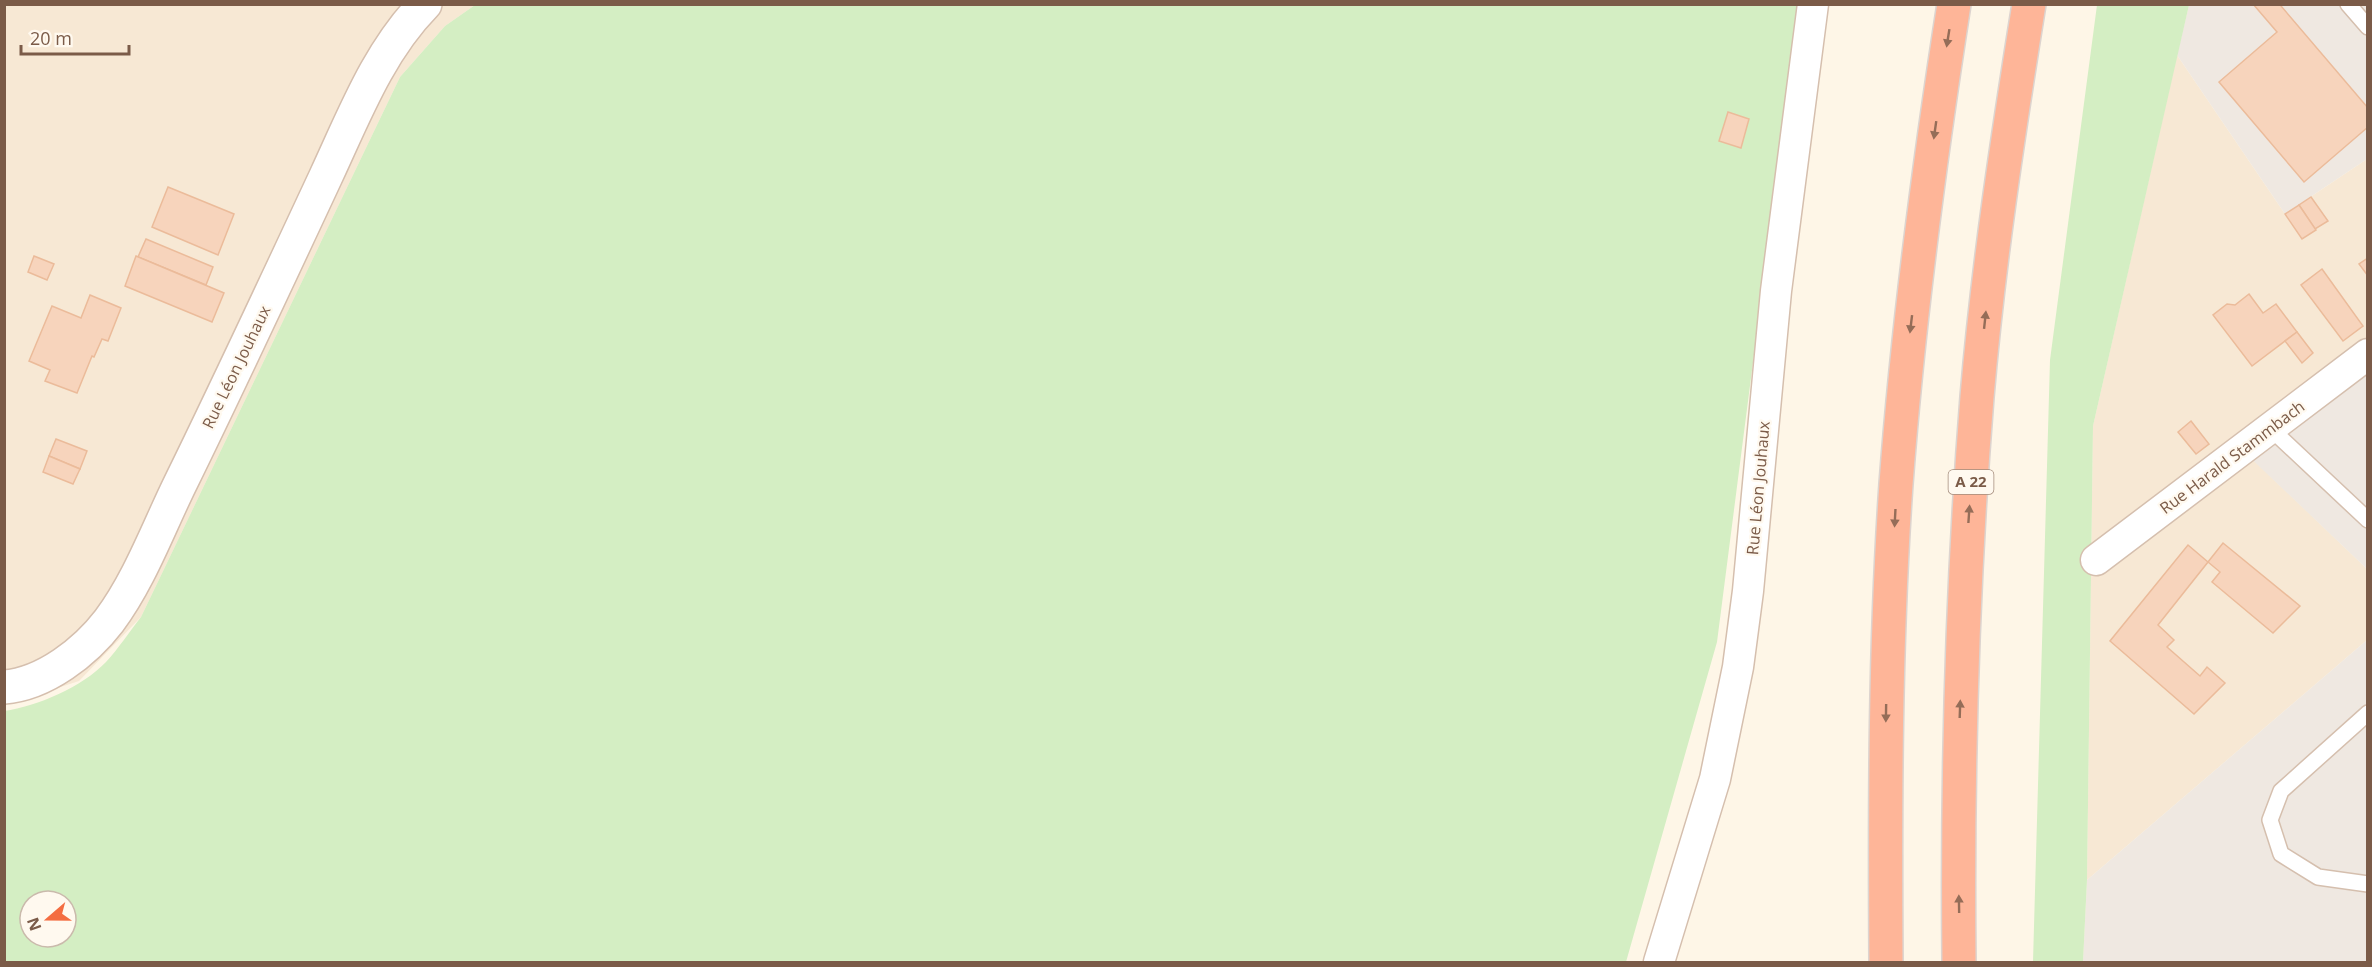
<svg xmlns="http://www.w3.org/2000/svg" width="2372" height="967" font-family="'Open Sans',sans-serif">
	<style>
		.residential { fill: #f7e8d4 }
		.industrial { fill: #efe8e1 }
		.green { fill: #d4eec3; fill-rule: evenodd }
		.building { fill: #f7d4bc; stroke: #ebbb9a; stroke-width: 1.5 }
		.lines { fill: none; stroke-linecap: round; stroke-linejoin: round }
		.service-casing { stroke: #d5bfae; stroke-width: 18 }
		.minor-casing { stroke: #d5bfae; stroke-width: 33 }
		.tertiary-casing { stroke: #d5bfae; stroke-width: 36 }
		.motorway-casing { stroke: #ddd4cf; stroke-width: 36 }
		.service { stroke: #fff; stroke-width: 15 }
		.minor { stroke: #fff; stroke-width: 30 }
		.tertiary { stroke: #fff; stroke-width: 33 }
		.motorway { stroke: #feb598; stroke-width: 33 }
		.oneway { fill: #956d58 }
		.labels { text-anchor: middle; stroke-width: 4.5; stroke-linejoin: round; paint-order: stroke }
		.shield { fill: #fff9ef; stroke: #a38a7a; stroke-width: 1.5 }
		.shield-label { font-size: 15px; font-weight: bold; fill: #7b5b48 }
		.street-label { font-size: 16px; fill: #7b5b48; stroke: #fff9ef }
	</style>
	<rect width="100%" height="100%" fill="#fef6e7"/>
	<g class="residential">
		<polygon points="5,5 475,5 445,26 400,77 141,617 79,681 5,705"/>
		<polygon points="2177,55 2285,214 2367,159 2367,354 2242,449 2367,569 2367,640 2087,880 2093,426"/>
	</g>
	<g class="industrial">
		<polygon points="2189,5 2367,5 2367,159 2285,214 2177,55"/>
		<polygon points="2367,354 2367,569 2241,449"/>
		<polygon points="2367,640 2367,962 2083,962 2087,880"/>
	</g>
	<g class="green">
		<path d="M475,5h1324l-82,637 -91,320h-1621l-1,-251c34,-5 78,-24 102,-49 13,-14 23,-30 35,-45l259,-540 45,-51zM30,901h36v36h-36z"/>
		<polygon points="2097,5 2189,5 2093,426 2087,880 2083,962 2033,962 2050,360"/>
	</g>
	<g class="building">
		<polygon points="2253,4 2282,4 2281,6 2368,108 2368,127 2304,182 2219,82 2277,32"/>
		<polygon points="1728,112 1749,119 1741,148 1719,141"/>
		<polygon points="168,187 234,214 218,255 152,227"/>
		<polygon points="2311,197 2328,221 2315,229 2299,205"/>
		<polygon points="2299,205 2316,230 2302,239 2285,214"/>
		<polygon points="146,239 213,267 206,285 138,257"/>
		<polygon points="34,256 54,264 47,280 28,272"/>
		<polygon points="136,256 224,293 212,322 125,286"/>
		<polygon points="2368,258 2368,276 2359,264"/>
		<polygon points="2322,269 2363,326 2343,341 2301,285"/>
		<polygon points="2249,294 2263,313 2276,304 2297,332 2252,366 2213,315 2227,304 2235,305"/>
		<polygon points="90,295 121,308 108,341 102,339 94,357 92,356 77,393 45,381 50,370 29,361 52,306 81,318"/>
		<polygon points="2297,332 2313,353 2302,363 2285,341"/>
		<polygon points="2191,421 2209,444 2196,454 2178,432"/>
		<polygon points="56,439 87,451 80,469 49,456"/>
		<polygon points="49,456 80,469 73,484 43,472"/>
		<polygon points="2223,543 2300,606 2273,633 2212,582 2220,572 2208,562"/>
		<polygon points="2188,545 2208,562 2158,625 2174,640 2167,647 2200,676 2207,667 2225,683 2194,714 2110,641"/>
	</g>
	<g class="lines">
		<defs>
			<g id="service">
				<polyline points="2348,4 2368,27"/>
				<polyline points="2270,428 2368,520"/>
				<polyline points="2368,713 2281,791 2270,820 2281,854 2318,877 2368,884"/>
			</g>
			<g id="minor">
				<polyline points="2096,560 2368,354"/>
				<polyline points="1659,962 1715,779 1738,667 1748,591 1776,291 1813,4"/>
			</g>
			<path id="tertiary" d="M4,687c41,-3 82,-36 105,-66 30,-40 49,-92 71,-137 50,-102 98,-205 146,-308 28,-60 52,-124 99,-172"/>
			<g id="motorway">
				<path d="M1886,962c-1,-159 -1,-318 10,-478 12,-160 33,-320 58,-480"/>
				<path d="M1959,962c-2,-188 3,-376 18,-565 11,-131 31,-262 52,-393"/>
			</g>
		</defs>
		<use href="#service" class="service-casing"/>
		<use href="#minor" class="minor-casing"/>
		<use href="#tertiary" class="tertiary-casing"/>
		<use href="#motorway" class="motorway-casing"/>
		<use href="#service" class="service"/>
		<use href="#minor" class="minor"/>
		<use href="#tertiary" class="tertiary"/>
		<use href="#motorway" class="motorway"/>
	</g>
	<defs><path id="oneway-solid" d="M-6-.8H1V-3.2L6.5 0L1 3.2V.8H-6Z" transform="scale(1.5)"/></defs>
	<g class="oneway">
		<use href="#oneway-solid" transform="translate(1948 38) rotate(99)"/>
		<use href="#oneway-solid" transform="translate(1935 130) rotate(98)"/>
		<use href="#oneway-solid" transform="translate(1985 320) rotate(-84)"/>
		<use href="#oneway-solid" transform="translate(1911 324) rotate(97)"/>
		<use href="#oneway-solid" transform="translate(1969 514) rotate(-86)"/>
		<use href="#oneway-solid" transform="translate(1895 518) rotate(93)"/>
		<use href="#oneway-solid" transform="translate(1960 709) rotate(-88)"/>
		<use href="#oneway-solid" transform="translate(1886 713) rotate(91)"/>
		<use href="#oneway-solid" transform="translate(1959 904) rotate(-91)"/>
	</g>
	<g class="labels">
		<rect class="shield" x="1948.5" y="470" width="45" height="24" rx="4.5"/>
		<g class="shield-label">
			<text x="1971" y="487">A 22</text>
		</g>
		<g class="street-label">
			<text transform="translate(236 367) rotate(-64)" y="6">Rue Léon Jouhaux</text>
			<text transform="translate(2232 457) rotate(-37)" y="6">Rue Harald Stammbach</text>
			<text transform="translate(1758 488) rotate(-85)" y="6">Rue Léon Jouhaux</text>
		</g>
	</g>
	<rect width="2372" height="967" fill="none" stroke="#7b5b48" stroke-width="12"/>
	<g transform="translate(48 919) rotate(250)"><circle r="28" fill="#fff9ef" stroke="#cabaac" stroke-width="1.5"/>
	<path d="M0-4.5L10 22L0 15L-10 22Z" fill="#f46d41"/>
	<text y="-9" font-size="16" font-weight="bold" text-anchor="middle" fill="#7b5b48">N</text>
	</g>
	<path d="M21 45v9h108v-9" fill="none" stroke="#7b5b48" stroke-width="3"/>
	<text x="30" y="45" font-size="18" fill="#7b5b48" stroke="#fff9ef" stroke-width="4.5" paint-order="stroke">20 m</text>
</svg>
